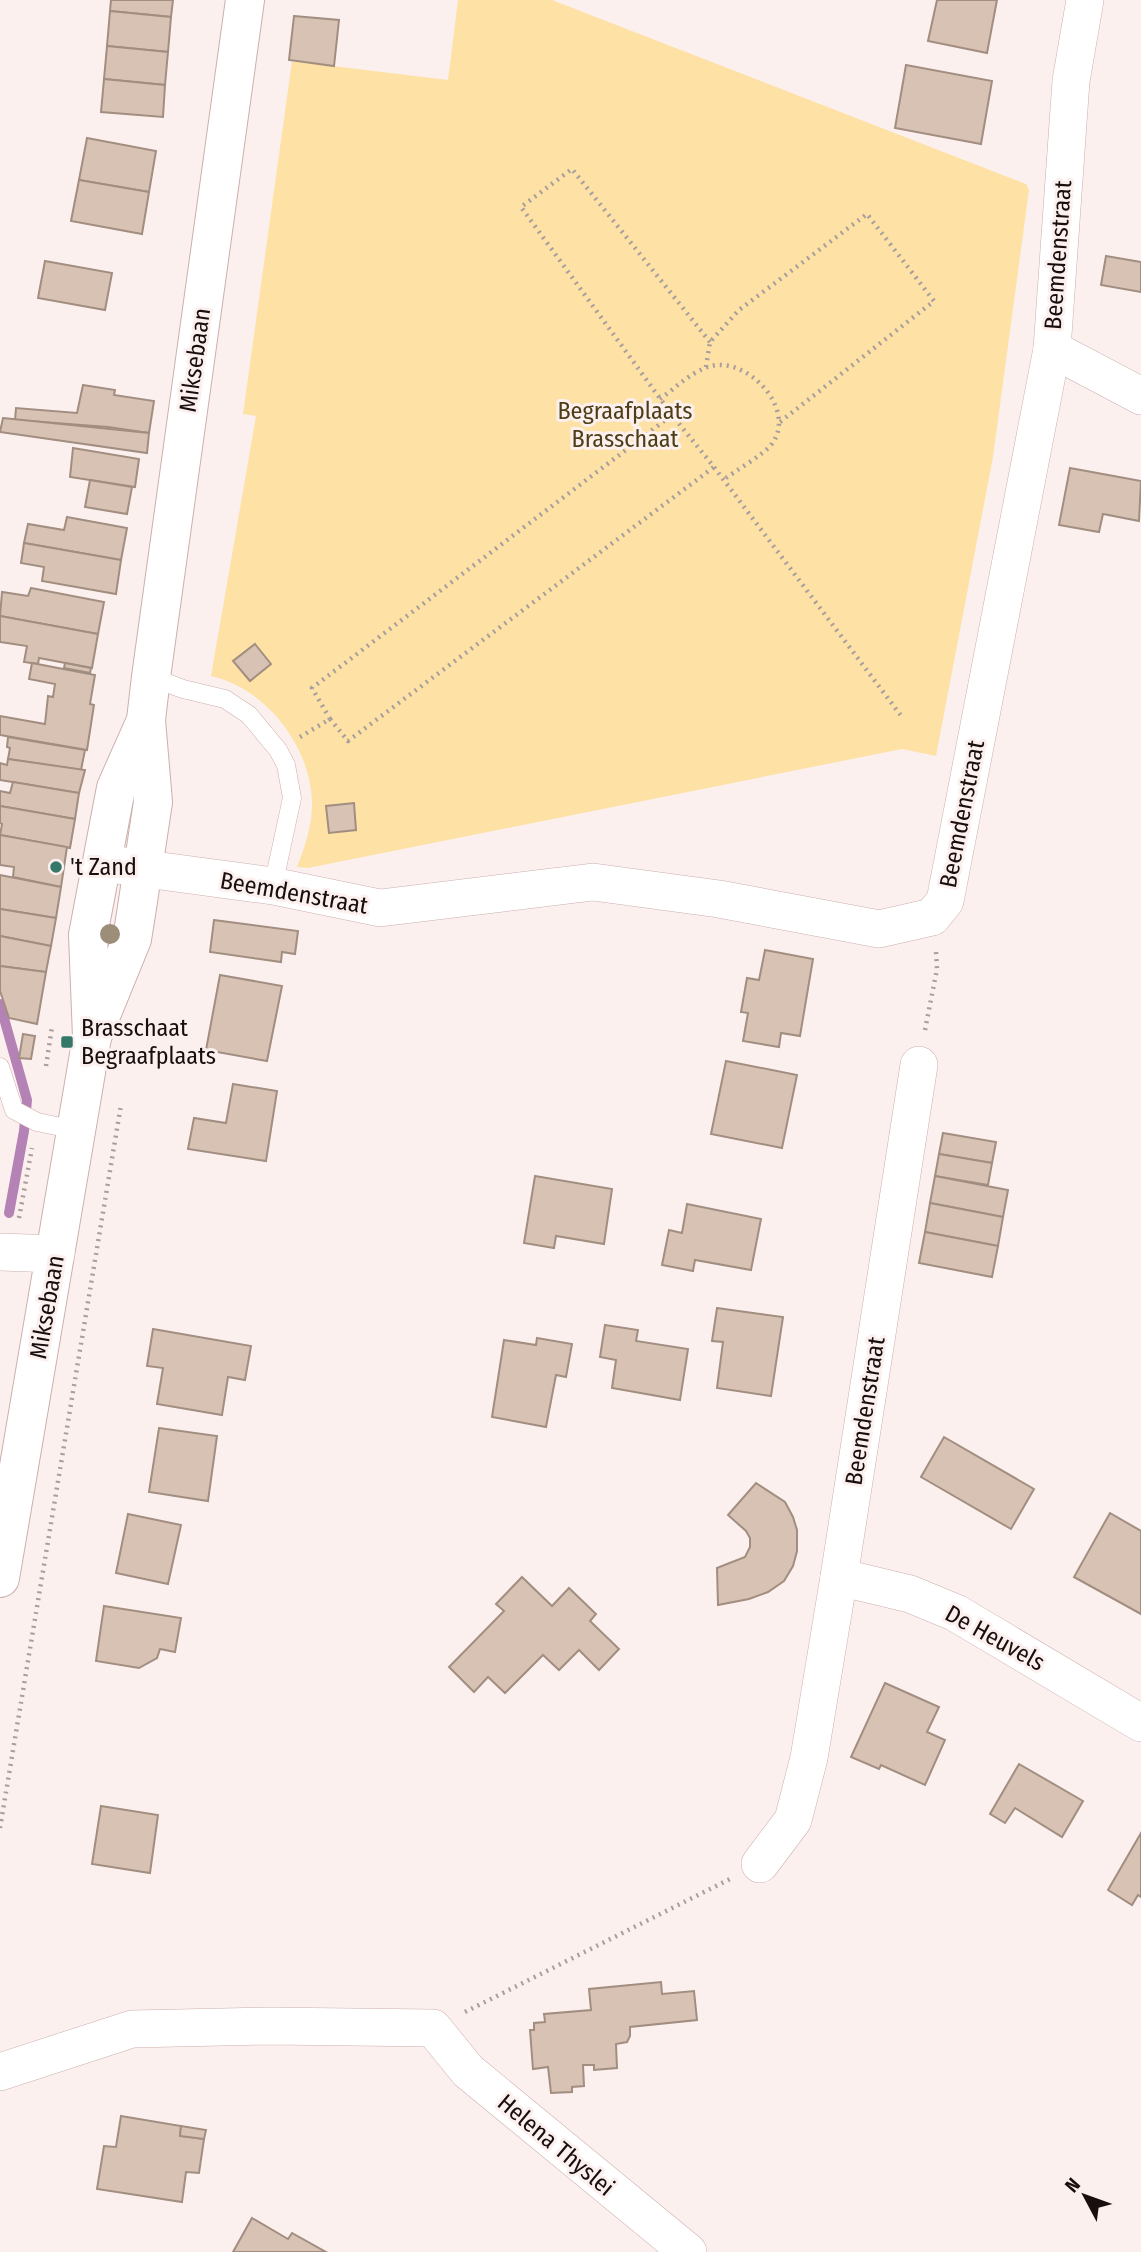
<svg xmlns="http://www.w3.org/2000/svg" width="1141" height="2252" font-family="'Fira Sans Condensed',sans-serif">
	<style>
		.green { fill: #fde1a5 }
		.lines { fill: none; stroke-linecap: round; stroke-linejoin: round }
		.stream { stroke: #b482b4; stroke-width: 10 }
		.building { fill: #d7c2b3; stroke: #a28e80; stroke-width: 2 }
		.service-casing { stroke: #cbb0ad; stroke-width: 19 }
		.minor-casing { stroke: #cbb0ad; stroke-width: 38 }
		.tertiary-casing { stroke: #cbb0ad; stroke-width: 40 }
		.path { stroke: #a89e9d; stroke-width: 4.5; stroke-dasharray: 2 5; stroke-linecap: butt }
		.service { stroke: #fff; stroke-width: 18 }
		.minor { stroke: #fff; stroke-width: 37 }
		.tertiary { stroke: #fff; stroke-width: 38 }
		.tree { fill: #9c8e78 }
		.poi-dot { fill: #357768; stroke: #fcf0ef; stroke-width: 2.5 }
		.labels { text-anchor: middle; stroke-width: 6; stroke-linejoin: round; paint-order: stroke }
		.street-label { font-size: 24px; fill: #170e0d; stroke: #fcf0ef }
		.park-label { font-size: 24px; fill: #4e3d16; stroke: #fcf0ef }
		.poi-label { font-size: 24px; fill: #170e0d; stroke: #fcf0ef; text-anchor: start }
	</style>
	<rect width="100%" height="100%" fill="#fcf0ef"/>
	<path class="green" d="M458,0h94l474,184 3,6 -36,267 -57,299 -34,-7 -594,119 -11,-1c8,-21 15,-41 15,-63 0,-56 -46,-116 -101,-128l45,-260 -13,-2 49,-353 156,19z"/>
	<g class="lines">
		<polyline class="stream" points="0,1004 27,1100 24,1131 9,1213"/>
	</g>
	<g class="building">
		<polygon points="111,0 173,0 171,17 110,11"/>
		<polygon points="937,0 997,0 987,53 928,41"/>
		<polygon points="110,11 171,17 168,52 107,46"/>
		<polygon points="294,16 339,20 334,66 289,60"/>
		<polygon points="107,46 168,52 165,85 104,79"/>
		<polygon points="906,65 992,81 981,144 895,128"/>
		<polygon points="104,79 165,85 163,117 101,112"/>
		<polygon points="87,138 156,151 149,192 79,180"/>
		<polygon points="79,180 149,192 142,234 71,221"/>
		<polygon points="1106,256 1141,262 1141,292 1101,285"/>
		<polygon points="45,261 112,273 105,310 38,298"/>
		<polygon points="83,385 115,390 114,395 154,401 149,433 108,427 15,420 16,408 77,413"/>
		<polygon points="3,418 149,433 147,453 0,432"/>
		<polygon points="73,448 139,459 135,487 70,477"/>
		<polygon points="1070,468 1141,481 1139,521 1103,514 1099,532 1059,525"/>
		<polygon points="90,480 132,487 127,514 85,507"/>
		<polygon points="67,517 127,528 121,560 24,543 28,524 64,530"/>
		<polygon points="24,543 121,560 116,594 42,581 44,567 21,563"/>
		<polygon points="31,588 104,602 98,634 0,616 2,592 28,596"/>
		<polygon points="0,616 98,634 92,668 39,658 38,664 24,662 27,646 0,642"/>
		<polygon points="255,644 271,664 250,681 233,661"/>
		<polygon points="32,663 95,675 90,704 94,705 87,750 0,735 0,716 45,724 48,696 53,697 55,684 29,679"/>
		<polygon points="65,663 91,668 90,673 64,668"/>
		<polygon points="8,737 85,750 81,770 8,759 10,748 7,747"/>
		<polygon points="8,759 85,770 79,793 0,780 0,763 7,765"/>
		<polygon points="13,782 79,793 75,819 0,806 0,791 10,793"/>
		<polygon points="354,803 356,830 329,833 326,806"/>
		<polygon points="0,806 75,819 70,848 0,835 2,824 0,823"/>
		<polygon points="0,835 67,847 61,887 13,877 14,867 0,865"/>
		<polygon points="0,875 61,887 56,918 0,909"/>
		<polygon points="0,909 56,918 51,946 0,936"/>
		<polygon points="214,920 298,931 295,954 282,952 281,962 210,952"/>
		<polygon points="0,936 51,946 46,972 0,966"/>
		<polygon points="765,950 813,959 800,1036 781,1033 779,1047 743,1041 748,1013 741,1012 747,978 759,980"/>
		<polygon points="0,966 46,972 37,1024 9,1018 0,991"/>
		<polygon points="220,975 282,986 267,1061 206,1050"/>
		<polygon points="23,1034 35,1036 31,1059 19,1058"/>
		<polygon points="726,1061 797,1075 782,1148 711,1134"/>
		<polygon points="233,1084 277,1091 266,1161 188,1149 194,1118 226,1123"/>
		<polygon points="943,1133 996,1142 992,1163 939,1154"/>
		<polygon points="939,1154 992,1163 988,1185 935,1176"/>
		<polygon points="535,1176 612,1189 604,1244 556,1236 554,1248 524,1243"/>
		<polygon points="935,1176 1008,1190 1003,1217 930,1203"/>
		<polygon points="930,1203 1003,1217 998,1246 925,1232"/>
		<polygon points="687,1204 761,1219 751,1270 695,1260 693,1271 662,1265 669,1230 682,1233"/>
		<polygon points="925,1232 998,1246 992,1277 919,1263"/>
		<polygon points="717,1308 783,1317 771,1396 717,1388 723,1342 712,1341"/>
		<polygon points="605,1325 638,1330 636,1341 688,1349 680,1400 612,1388 616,1360 600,1357"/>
		<polygon points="153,1329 251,1346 245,1380 228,1377 222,1415 157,1404 163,1368 147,1366"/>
		<polygon points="537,1338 572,1344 566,1377 556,1375 546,1427 492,1417 504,1340 536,1345"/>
		<polygon points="159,1428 217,1436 208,1501 149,1492"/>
		<polygon points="944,1437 1034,1489 1011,1529 921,1477"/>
		<polygon points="756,1483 785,1502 793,1517 797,1530 797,1551 793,1566 784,1581 768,1592 749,1599 718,1605 717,1568 745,1557 750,1547 750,1538 746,1531 728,1515"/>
		<polygon points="1110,1513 1141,1531 1141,1614 1074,1577"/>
		<polygon points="128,1514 181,1525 168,1584 116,1573"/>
		<polygon points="522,1577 552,1606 569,1588 596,1614 590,1621 619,1649 599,1670 579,1650 559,1670 543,1655 505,1693 488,1677 474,1692 449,1667 504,1611 496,1604"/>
		<polygon points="104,1606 181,1618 175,1652 160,1649 157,1658 139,1668 96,1661"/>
		<polygon points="885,1683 939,1707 927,1732 945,1740 925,1785 881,1765 879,1769 851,1757"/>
		<polygon points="1019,1764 1083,1801 1062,1837 1015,1808 1005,1823 990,1814"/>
		<polygon points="101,1806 158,1815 150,1873 92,1864"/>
		<polygon points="1141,1833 1141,1897 1138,1895 1132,1905 1108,1890"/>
		<polygon points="661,1982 662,1994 694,1991 697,2020 630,2027 630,2036 627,2042 616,2044 617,2068 594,2070 594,2065 583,2065 584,2086 572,2087 572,2092 551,2093 548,2067 533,2069 530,2030 534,2030 534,2023 545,2022 544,2014 591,2010 589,1989"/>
		<polygon points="121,2116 181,2126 180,2136 204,2139 199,2173 186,2172 182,2202 97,2189 104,2146 116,2147"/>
		<polygon points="181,2126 206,2130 204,2139 180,2136"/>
		<polygon points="252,2218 288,2239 292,2233 326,2252 233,2252"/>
	</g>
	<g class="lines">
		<defs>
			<g id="service">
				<polyline points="151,677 183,689 225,699 249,715 278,750 286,765 292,798 273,886"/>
				<polyline points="0,1067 14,1110 37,1122 76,1130"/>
			</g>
			<g id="minor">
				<polyline points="1052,349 1141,396"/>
				<polyline points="102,863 273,886 380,908 593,882 719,899 879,929 932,917 945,901 1052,349 1071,81 1085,0"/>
				<polyline points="0,1252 56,1254"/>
				<polyline points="839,1577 910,1594 956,1613 1141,1723"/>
				<polyline points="760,1864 793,1820 809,1758 839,1577 919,1065"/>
				<polyline points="0,2072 132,2029 271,2026 433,2028 468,2071 688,2252"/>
			</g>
			<g id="tertiary">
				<polyline points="92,1037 132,939 136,914 153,802 146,720 151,677 245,0"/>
				<polyline points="0,1578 92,1037 88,935 116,788 144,725"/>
			</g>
		</defs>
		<use href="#service" class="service-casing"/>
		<use href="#minor" class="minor-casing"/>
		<use href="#tertiary" class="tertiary-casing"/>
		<g class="path">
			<polyline points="710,342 572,169 521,207 672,415 714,467 902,717"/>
			<polyline points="706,367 710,342 739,310 867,214 934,301 780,422"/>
			<path d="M660,399c14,-10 29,-25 45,-31 38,-17 95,41 66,77 -8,10 -36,26 -48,35"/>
			<polyline points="330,719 312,688 672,415"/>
			<polyline points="300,737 330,719 348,741 714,467"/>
			<polyline points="925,1030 937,969 936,952"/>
			<polyline points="46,1066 52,1027"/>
			<polyline points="19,1218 32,1148"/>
			<polyline points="0,1828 121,1105"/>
			<polyline points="465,2012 730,1879"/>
		</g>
		<use href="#service" class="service"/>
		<use href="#minor" class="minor"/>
		<use href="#tertiary" class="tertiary"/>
	</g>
	<circle class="tree" cx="110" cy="934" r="10"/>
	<g class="poi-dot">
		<circle cx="56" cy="867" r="7"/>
		<rect x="60" y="1035" width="14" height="14" rx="3.5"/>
	</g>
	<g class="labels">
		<g class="street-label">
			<text transform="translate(1058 255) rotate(-86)" y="8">Beemdenstraat</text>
			<text transform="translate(195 360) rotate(-82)" y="8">Miksebaan</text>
			<text transform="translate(962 814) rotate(-79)" y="8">Beemdenstraat</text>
			<text transform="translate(294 893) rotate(10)" y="8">Beemdenstraat</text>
			<text transform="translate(47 1307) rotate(-80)" y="8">Miksebaan</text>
			<text transform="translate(865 1411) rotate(-81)" y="8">Beemdenstraat</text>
			<text transform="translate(995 1638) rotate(29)" y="8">De Heuvels</text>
			<text transform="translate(556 2145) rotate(40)" y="8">Helena Thyslei</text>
		</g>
		<g class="park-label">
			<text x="625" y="419">Begraafplaats<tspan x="625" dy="28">Brasschaat</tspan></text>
		</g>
		<g class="poi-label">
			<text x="70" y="875">'t Zand</text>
			<text x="81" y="1036">Brasschaat<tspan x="81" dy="28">Begraafplaats</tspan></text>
		</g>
	</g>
	<g transform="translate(1085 2196) rotate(311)" stroke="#fcf0ef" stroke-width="5" paint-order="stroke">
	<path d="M0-5L12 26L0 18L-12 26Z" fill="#170e0d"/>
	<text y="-10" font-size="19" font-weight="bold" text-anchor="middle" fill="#170e0d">N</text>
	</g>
</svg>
